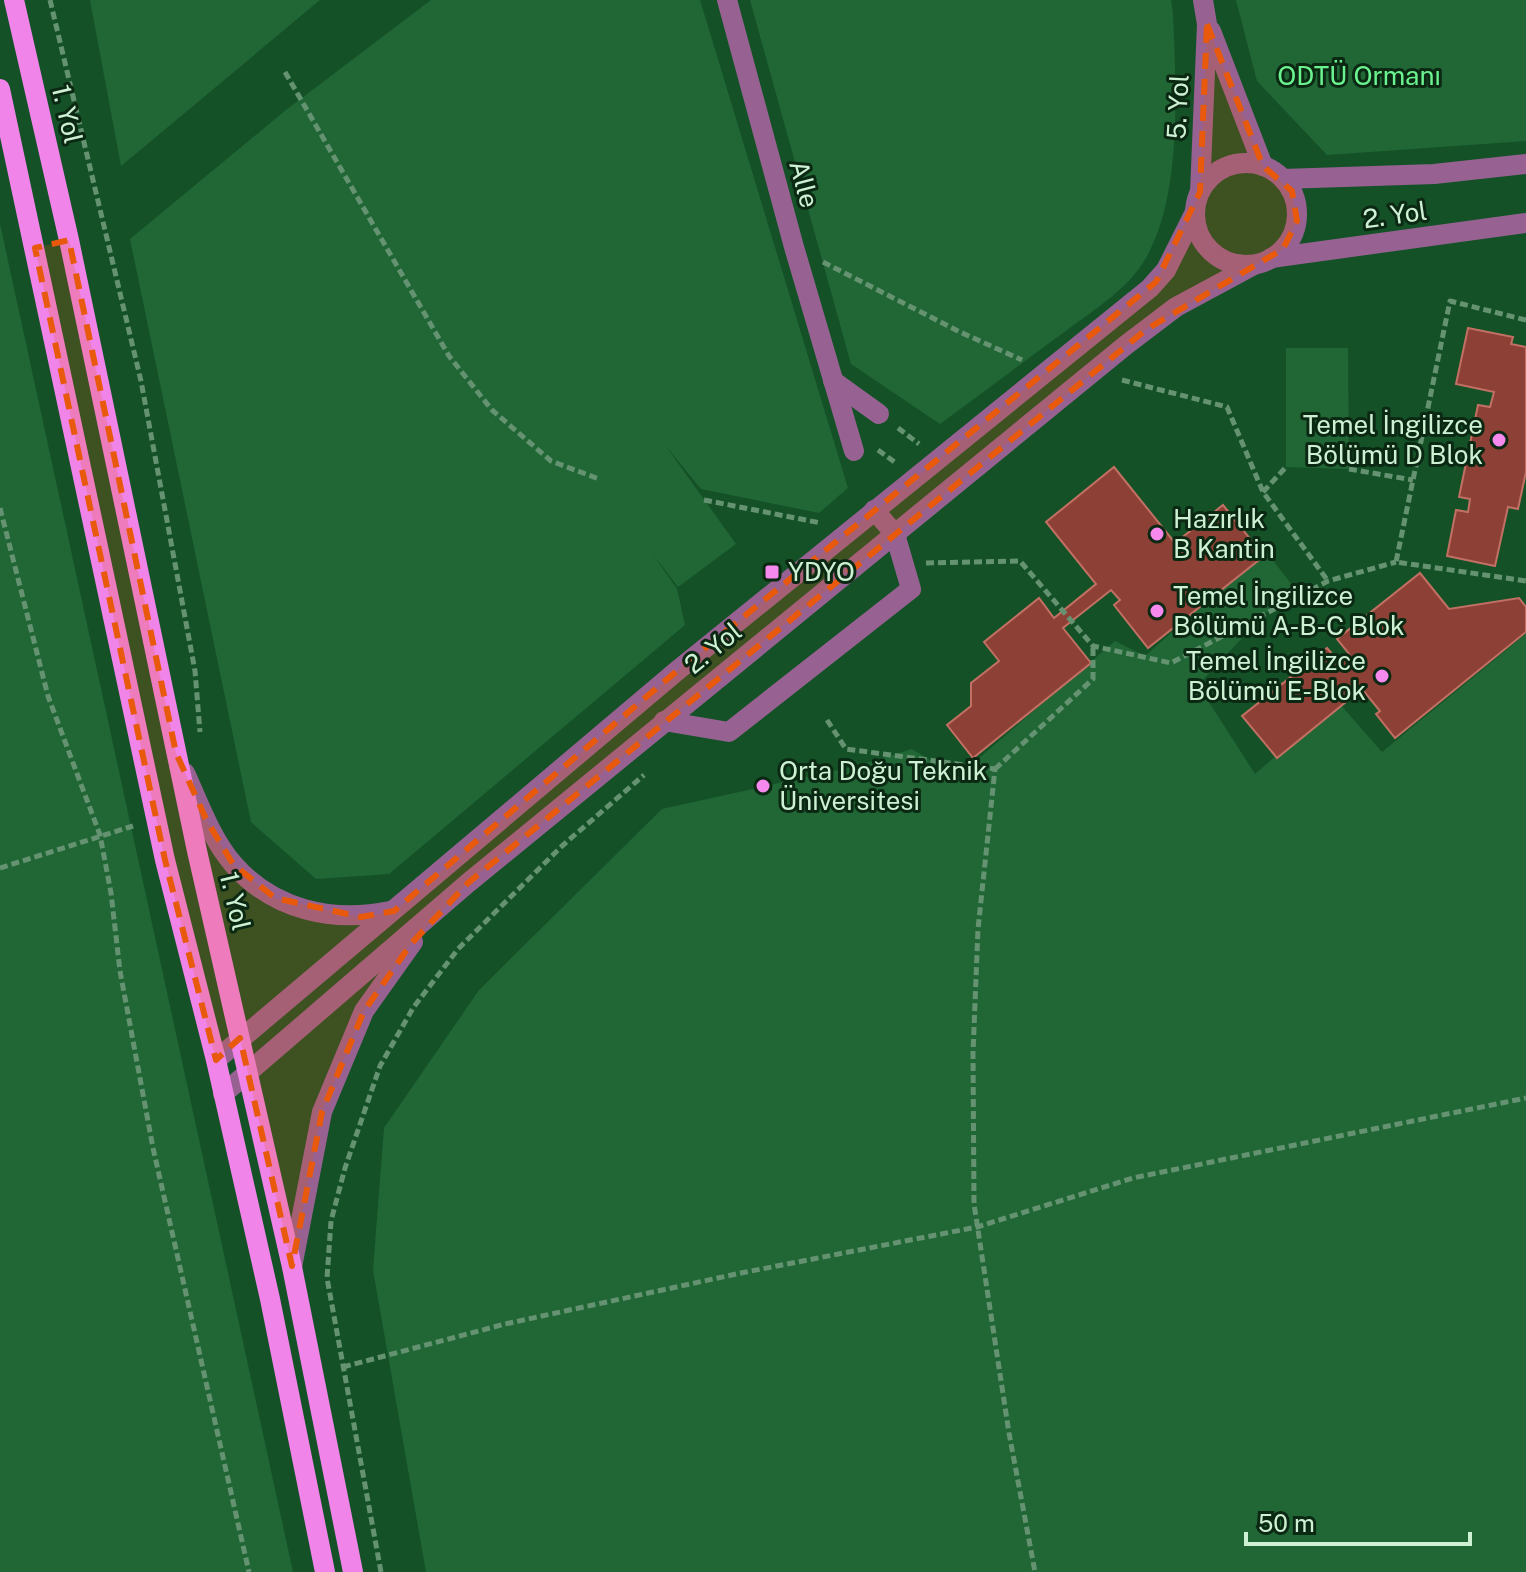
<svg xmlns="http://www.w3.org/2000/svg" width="1526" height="1572" font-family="'Public Sans',sans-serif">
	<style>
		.built { fill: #145127 }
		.green { fill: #216736 }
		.building { fill: #8d4136; stroke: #c27063; stroke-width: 2 }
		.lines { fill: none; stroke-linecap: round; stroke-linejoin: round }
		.path { stroke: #659372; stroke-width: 5; stroke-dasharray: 8 4; stroke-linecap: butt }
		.minor { stroke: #976292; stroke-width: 20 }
		.major { stroke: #f084e8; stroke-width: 20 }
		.marked { fill: #e8590c; fill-opacity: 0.2; stroke: #e8590c; stroke-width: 6; stroke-dasharray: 16 10; stroke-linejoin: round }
		.poi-dot { fill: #f689ed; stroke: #0b2813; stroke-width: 3 }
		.labels { text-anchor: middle; stroke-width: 6; stroke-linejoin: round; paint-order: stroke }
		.park-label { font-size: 26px; fill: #6bf390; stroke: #0b2813 }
		.street-label { font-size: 26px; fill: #cef1d4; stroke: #0b2813 }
		.poi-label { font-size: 26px; fill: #cef1d4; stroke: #0b2813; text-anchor: start }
	</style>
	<rect width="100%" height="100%" fill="#0f4621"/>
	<rect class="built" x="0" y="0" width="1526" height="1572"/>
	<g class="green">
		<polygon points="90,0 320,0 121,166"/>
		<polygon points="431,0 700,0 848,488 819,513 701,489 665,445 736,544 678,587 652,553 677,589 685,625 389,874 316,879 251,822 130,239 286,110"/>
		<path d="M750,0h421l2,14c3,73 11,195 -35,256 -19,25 -50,44 -75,63 -41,30 -82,61 -123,91l-89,-60z"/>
		<polygon points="1236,0 1526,0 1526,141 1327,155 1257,81"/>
		<polygon points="0,224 293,1572 0,1572"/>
		<polygon points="1286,348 1348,348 1349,469 1286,467"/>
		<polygon points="1265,550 1292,585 1198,685 1255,774 1338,702 1382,752 1526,634 1526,1572 426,1572 373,1270 384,1128 479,990 662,809 856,766 912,749 957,777 1115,641 1145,656"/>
	</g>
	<g class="building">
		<polygon points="1468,328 1513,337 1511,344 1526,347 1526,472 1518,509 1508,507 1495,566 1447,556 1456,510 1468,512 1470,499 1459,497 1478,405 1490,407 1494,392 1456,384"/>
		<polygon points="1114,467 1175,543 1223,505 1264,556 1148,648 1114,605 1120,600 1111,590 1063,628 1091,663 973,758 947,725 971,706 971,683 999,661 984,642 1039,598 1054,618 1096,584 1046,522"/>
		<polygon points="1420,573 1449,609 1519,598 1526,607 1526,632 1395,738 1376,714 1380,711 1362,689 1277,758 1242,716 1327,648 1340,663 1350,655 1337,639"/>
	</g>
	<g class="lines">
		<g class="path">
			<polyline points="50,0 141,381 195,671 200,732"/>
			<polyline points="285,72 449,356 492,410 551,461 599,479"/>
			<polyline points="823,262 960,332 1022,360"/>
			<polyline points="1526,320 1450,301 1396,562 1526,581"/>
			<polyline points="1122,380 1227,407 1263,492 1328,581"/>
			<polyline points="898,428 919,444"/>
			<polyline points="878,450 896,463"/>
			<polyline points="1349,469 1413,480"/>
			<polyline points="1263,492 1286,467"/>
			<polyline points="704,500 821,523"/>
			<polyline points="0,508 48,696 100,835 111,893 120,971 153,1148 249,1572"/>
			<polyline points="926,563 1020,561 1093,646 1171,663 1328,581 1396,562"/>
			<polyline points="827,720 846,749 995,769 978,929 973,1053 974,1204 1009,1433 1035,1572"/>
			<polyline points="995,769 1093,679 1093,646"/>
			<polyline points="0,868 133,826"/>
			<polyline points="343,1367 505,1324 741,1273 977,1227 1133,1178 1526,1098"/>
			<polyline points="381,1572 327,1278 331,1221 345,1168 380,1066 413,1008 458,949 562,846 644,775"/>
		</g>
		<g class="minor">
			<polyline points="727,0 794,247 854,451"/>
			<polyline points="1211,31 1263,166"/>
			<circle cx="1246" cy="214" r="51"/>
			<polyline points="1283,179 1434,174 1526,164"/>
			<polyline points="1200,192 1207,24 1203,0"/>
			<polyline points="1271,258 1526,223"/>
			<polyline points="833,381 879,414"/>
			<polyline points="664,721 729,732 911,589 895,534 874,510"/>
			<path d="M185,773c14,30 26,66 49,92 40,45 98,58 156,46"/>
			<polyline points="216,1060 678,670 1150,288 1166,270 1195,212"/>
			<polyline points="223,1094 468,883 1126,345 1176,307 1254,265"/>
			<polyline points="292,1267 322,1112 364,1011 413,942"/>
		</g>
		<g class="major">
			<polyline points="14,0 69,240 197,851 292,1267 353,1572"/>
			<polyline points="0,89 165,860 216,1060 270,1299 325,1572"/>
		</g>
	</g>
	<path class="marked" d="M1207,24l56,142 29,25 5,30 -14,28 -136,80 -679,554 -57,61 -47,67 -42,101 -30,154 -52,-228 -24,22 -51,-200 -130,-612 34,-8 107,513 31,68 26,43 42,34 86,19 33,-6 284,-241 478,-388 44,-90z"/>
	<g class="poi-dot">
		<circle cx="1499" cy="440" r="8"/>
		<circle cx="1157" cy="534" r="8"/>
		<rect x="764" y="564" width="16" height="16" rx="4"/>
		<circle cx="1157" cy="611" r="8"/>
		<circle cx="1382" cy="676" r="8"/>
		<circle cx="763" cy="786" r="8"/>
	</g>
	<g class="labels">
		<g class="park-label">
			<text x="1359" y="85">ODTÜ Ormanı</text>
		</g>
		<g class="street-label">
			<text transform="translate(1178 107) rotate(-87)" y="9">5. Yol</text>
			<text transform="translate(67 114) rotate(77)" y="9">1. Yol</text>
			<text transform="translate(804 184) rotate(75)" y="9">Alle</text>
			<text transform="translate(1395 215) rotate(-8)" y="9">2. Yol</text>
			<text transform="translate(713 648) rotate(-39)" y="9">2. Yol</text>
			<text transform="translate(235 901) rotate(77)" y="9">1. Yol</text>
		</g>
		<g class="poi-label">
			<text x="1483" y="434" text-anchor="end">Temel İngilizce<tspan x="1483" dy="30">Bölümü D Blok</tspan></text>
			<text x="1173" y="528">Hazırlık<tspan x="1173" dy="30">B Kantin</tspan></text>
			<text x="788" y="581">YDYO</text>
			<text x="1173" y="605">Temel İngilizce<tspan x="1173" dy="30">Bölümü A-B-C Blok</tspan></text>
			<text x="1366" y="670" text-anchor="end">Temel İngilizce<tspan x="1366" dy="30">Bölümü E-Blok</tspan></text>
			<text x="779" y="780">Orta Doğu Teknik<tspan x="779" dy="30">Üniversitesi</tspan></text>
		</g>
	</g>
	<path d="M1246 1532v12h224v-12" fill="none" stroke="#cef1d4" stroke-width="4"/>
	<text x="1258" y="1532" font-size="24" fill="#cef1d4" stroke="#0b2813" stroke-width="6" paint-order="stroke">50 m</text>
</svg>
